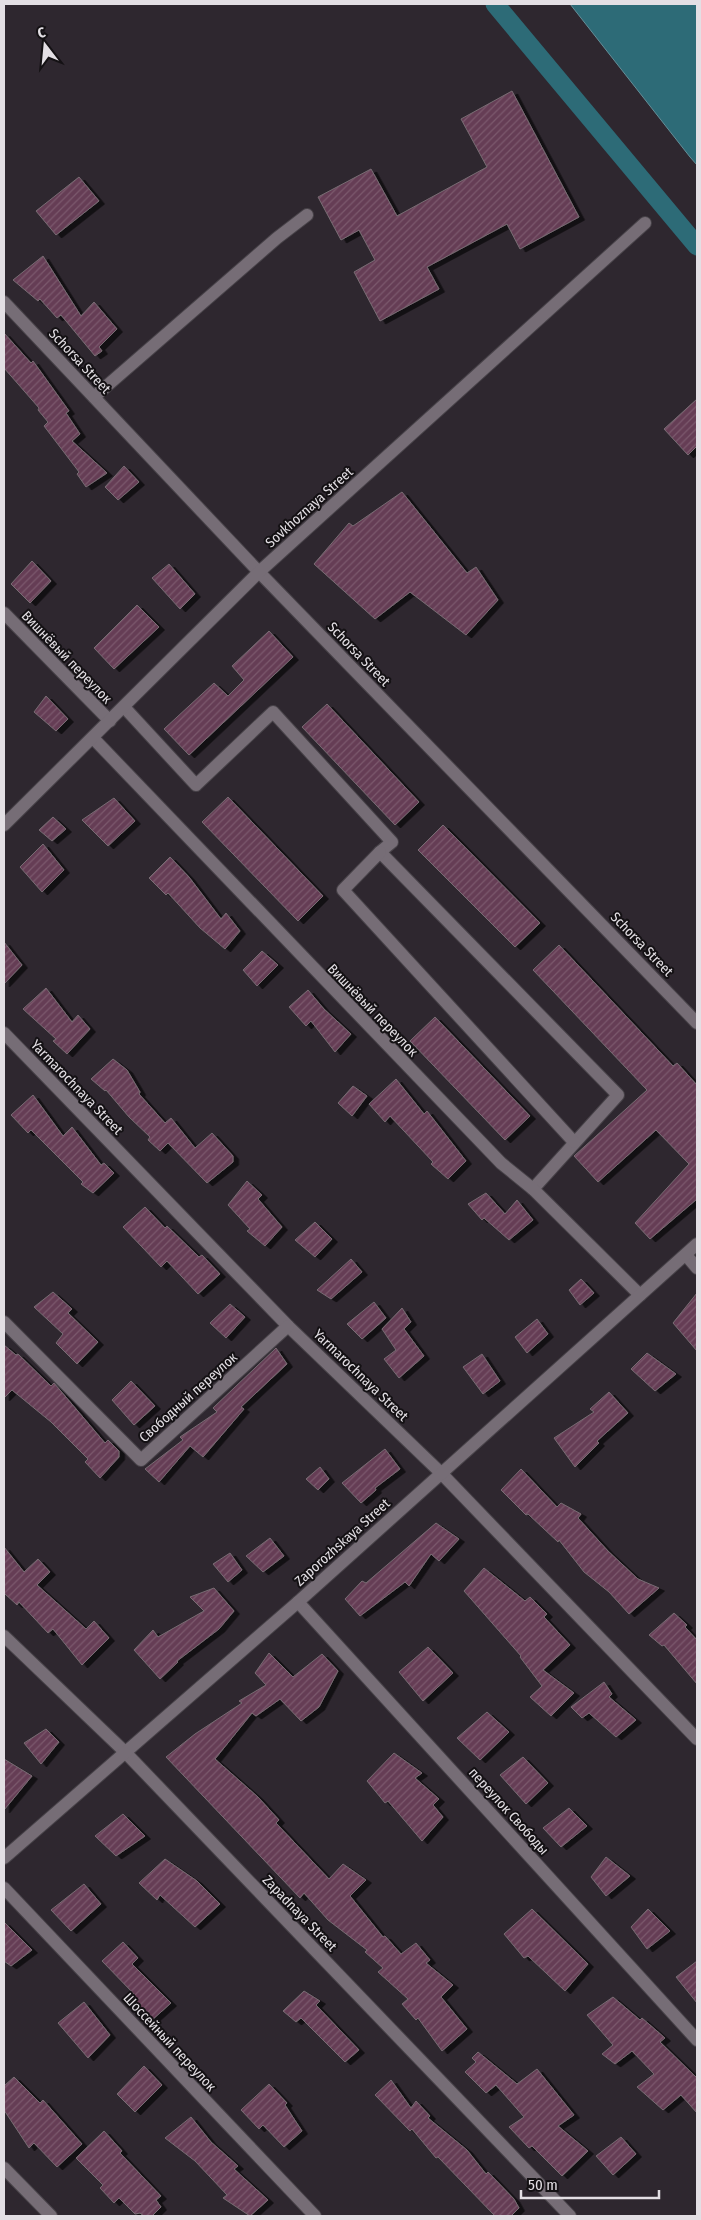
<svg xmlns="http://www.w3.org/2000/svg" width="701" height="2220" font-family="'Fira Sans Condensed',sans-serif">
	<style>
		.water { fill: #2d6b77; stroke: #648e98 }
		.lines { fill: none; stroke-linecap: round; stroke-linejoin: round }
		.canal { stroke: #2d6b77; stroke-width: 19 }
		.building { fill: url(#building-hatch); stroke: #786c73; filter: url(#shadow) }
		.minor-casing { stroke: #474248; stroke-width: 14 }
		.minor { stroke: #766d76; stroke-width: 12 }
		.labels { text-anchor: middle; stroke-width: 4; stroke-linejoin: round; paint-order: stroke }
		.street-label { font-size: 14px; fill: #e3dfe4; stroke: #141114 }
	</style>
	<defs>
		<pattern id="building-hatch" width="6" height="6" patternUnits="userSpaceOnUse" patternTransform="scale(1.25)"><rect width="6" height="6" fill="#653d55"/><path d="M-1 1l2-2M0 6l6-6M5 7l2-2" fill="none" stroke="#7b596d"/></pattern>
		<filter id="shadow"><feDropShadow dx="5.5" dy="3" stdDeviation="0" flood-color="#0009"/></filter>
	</defs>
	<rect width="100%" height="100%" fill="#2e272f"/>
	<polygon class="water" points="570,4 697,4 697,165 690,157"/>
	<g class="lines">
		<polyline class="canal" points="495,4 697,246"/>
	</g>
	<g class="building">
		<polygon points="512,91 579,217 520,249 507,224 427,267 439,289 380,321 354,272 375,260 359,230 341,240 318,197 371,169 397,216 487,167 461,119"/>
		<polygon points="79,177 99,201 56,235 36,211"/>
		<polygon points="43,256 81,316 94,302 117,329 99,347 102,351 95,356 61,315 57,318 40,299 38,301 13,280"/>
		<polygon points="4,333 31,363 33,361 69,411 66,413 80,434 72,441 107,473 86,487 77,474 79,472 44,426 48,422 38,410 39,408 4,368"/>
		<polygon points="697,399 697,446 688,455 664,429"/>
		<polygon points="124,466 139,482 118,500 105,487"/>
		<polygon points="402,492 467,573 476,567 498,600 466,635 410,592 375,619 314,564 349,523 353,526"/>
		<polygon points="32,561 51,581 30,603 11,584"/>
		<polygon points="169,564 195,594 180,609 152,578"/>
		<polygon points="137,605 159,627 114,669 94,648"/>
		<polygon points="269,631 293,657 189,755 164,729 214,683 228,696 244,680 232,666"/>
		<polygon points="46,696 68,719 56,731 34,712"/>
		<polygon points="327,704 419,802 395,825 302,727"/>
		<polygon points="228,797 323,896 298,921 202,822"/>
		<polygon points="114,798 135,821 108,846 82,820"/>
		<polygon points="53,817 66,829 52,841 39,830"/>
		<polygon points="443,825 540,923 515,947 418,850"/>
		<polygon points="43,844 64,870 42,892 20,867"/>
		<polygon points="170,857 189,877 221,919 226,913 240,931 225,949 200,928 168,893 166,895 149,878"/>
		<polygon points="4,942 22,965 4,984"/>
		<polygon points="559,945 673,1066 677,1063 697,1085 697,1199 650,1239 635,1223 689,1164 656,1130 598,1182 574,1156 647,1090 533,970"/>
		<polygon points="262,951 278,965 257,986 243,970"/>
		<polygon points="46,988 72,1022 78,1015 90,1029 67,1054 53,1041 56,1039 23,1009"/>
		<polygon points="308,990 324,1009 351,1034 335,1052 311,1021 306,1026 289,1007"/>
		<polygon points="435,1017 530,1116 505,1140 410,1041"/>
		<polygon points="113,1059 127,1070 140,1092 139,1094 165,1123 171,1118 195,1148 212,1133 233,1156 233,1162 207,1183 168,1143 160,1151 148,1140 150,1137 129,1117 106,1090 105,1091 91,1079"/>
		<polygon points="396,1079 424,1114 427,1111 466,1161 448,1179 431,1164 433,1162 390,1116 385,1122 369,1104"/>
		<polygon points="353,1086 367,1096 352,1116 338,1103"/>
		<polygon points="33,1095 63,1136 72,1127 101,1165 104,1163 114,1173 93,1193 81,1184 83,1182 31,1130 28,1133 11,1115"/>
		<polygon points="247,1181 262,1195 258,1199 282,1227 265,1246 247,1231 250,1229 228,1205"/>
		<polygon points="486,1193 505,1214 517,1200 533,1220 509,1240 484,1218 482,1220 468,1204"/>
		<polygon points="145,1207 165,1228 167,1226 199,1257 202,1255 220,1274 198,1294 167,1261 161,1267 123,1227"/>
		<polygon points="315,1222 332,1239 315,1257 295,1240"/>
		<polygon points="351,1259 362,1272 331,1299 317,1290"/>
		<polygon points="581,1279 594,1293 580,1305 569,1290"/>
		<polygon points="53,1292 72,1309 68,1313 98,1342 77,1364 56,1343 63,1334 34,1307"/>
		<polygon points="697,1293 697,1351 673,1323"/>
		<polygon points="374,1302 386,1318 362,1339 347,1324"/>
		<polygon points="230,1304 245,1317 226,1338 210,1323"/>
		<polygon points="402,1308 411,1322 404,1329 424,1356 399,1378 384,1359 396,1350 382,1329"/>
		<polygon points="537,1319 548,1334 527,1353 515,1337"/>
		<polygon points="4,1345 16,1355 18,1354 51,1386 54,1383 105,1443 108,1440 119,1451 119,1457 100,1478 85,1462 88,1459 51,1422 12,1390 4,1398"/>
		<polygon points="276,1348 287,1364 241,1407 244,1409 203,1457 190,1446 159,1482 145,1469 183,1440 180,1437 217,1412 213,1408"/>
		<polygon points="647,1353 676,1374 655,1391 631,1369"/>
		<polygon points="482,1354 500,1381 483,1394 463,1367"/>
		<polygon points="131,1381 155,1406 134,1425 112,1400"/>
		<polygon points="609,1392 628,1413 597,1441 599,1443 575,1467 554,1438 594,1412 590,1409"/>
		<polygon points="385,1449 400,1469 375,1488 376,1490 361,1503 342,1483"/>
		<polygon points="320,1467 329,1479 318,1490 306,1479"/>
		<polygon points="521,1469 557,1507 561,1503 581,1514 578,1518 608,1551 638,1579 659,1588 629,1614 609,1592 584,1572 559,1540 558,1542 528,1514 526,1515 501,1490"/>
		<polygon points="436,1523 459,1539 439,1561 431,1554 409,1586 405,1582 360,1616 345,1599 362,1581 366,1583"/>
		<polygon points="270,1538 284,1556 263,1572 246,1556"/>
		<polygon points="4,1547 24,1572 38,1559 50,1572 37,1585 86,1629 94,1621 109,1638 82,1665 53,1629 48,1633 19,1602 17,1605 4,1593"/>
		<polygon points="230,1553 242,1570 228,1582 213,1564"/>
		<polygon points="484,1568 525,1601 530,1597 547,1614 544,1617 570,1645 543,1670 574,1693 551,1716 530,1697 542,1686 520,1657 521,1656 464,1591"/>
		<polygon points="214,1588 234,1611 219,1629 177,1661 178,1662 160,1679 134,1650 153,1630 158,1637 204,1611 190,1597"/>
		<polygon points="674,1613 687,1625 685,1627 697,1640 697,1684 664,1645 662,1646 649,1635"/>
		<polygon points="428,1647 453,1673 423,1701 399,1672"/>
		<polygon points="269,1653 293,1677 322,1654 338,1671 319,1707 301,1721 280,1699 256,1716 252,1713 215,1759 258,1797 279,1820 276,1823 329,1879 343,1864 366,1880 350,1896 383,1937 385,1936 401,1954 416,1943 430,1960 426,1963 453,1985 441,1997 467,2029 442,2051 418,2018 416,2020 402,2004 408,1999 378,1972 383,1968 365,1952 367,1950 328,1920 304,1893 300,1898 166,1757 195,1734 242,1703 239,1701 266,1685 255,1673"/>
		<polygon points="604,1682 612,1694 609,1697 636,1720 616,1737 589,1713 582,1718 571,1707"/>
		<polygon points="487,1712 509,1732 480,1760 457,1738"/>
		<polygon points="46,1729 59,1742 41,1764 24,1743"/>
		<polygon points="394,1753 422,1773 415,1778 439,1799 433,1805 443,1817 422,1841 388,1801 385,1803 367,1781"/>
		<polygon points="523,1757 548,1783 526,1804 500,1775"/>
		<polygon points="4,1759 32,1776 4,1810"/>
		<polygon points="569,1808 587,1826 561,1847 543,1828"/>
		<polygon points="123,1814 145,1836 116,1856 95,1836"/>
		<polygon points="606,1857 630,1876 606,1896 591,1877"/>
		<polygon points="165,1859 197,1881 220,1904 195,1927 160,1895 157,1900 139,1883"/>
		<polygon points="84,1884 101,1904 71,1931 51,1910"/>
		<polygon points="532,1909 588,1964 565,1991 528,1956 524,1958 504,1934"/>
		<polygon points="648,1909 670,1931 647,1949 631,1927"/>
		<polygon points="4,1922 32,1950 11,1966 4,1961"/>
		<polygon points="123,1942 138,1958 132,1964 171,2003 152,2020 132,1997 134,1994 102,1961"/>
		<polygon points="697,1961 697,2003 676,1977"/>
		<polygon points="304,1991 320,2001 316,2005 359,2050 345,2062 301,2018 296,2022 283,2011"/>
		<polygon points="613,1997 640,2020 642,2018 665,2038 660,2042 697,2078 697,2113 681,2095 663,2110 637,2087 654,2074 632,2051 615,2064 602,2054 613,2045 587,2015"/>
		<polygon points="84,2002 110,2035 88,2058 58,2023"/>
		<polygon points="478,2052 517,2084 537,2069 574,2115 558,2126 588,2151 562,2176 532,2146 529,2148 509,2127 524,2117 496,2085 486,2093 465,2072 476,2062 472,2058"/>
		<polygon points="144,2066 162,2085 135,2112 117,2094"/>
		<polygon points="14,2077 40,2103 43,2100 82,2144 57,2167 34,2143 29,2148 4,2110 4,2086"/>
		<polygon points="391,2080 411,2108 416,2101 430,2116 428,2118 467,2150 486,2174 488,2172 514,2199 519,2208 511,2216 495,2216 438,2157 436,2158 412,2129 410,2131 375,2095"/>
		<polygon points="269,2084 287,2103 285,2105 302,2131 284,2147 263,2125 259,2129 241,2110"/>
		<polygon points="191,2117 211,2142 238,2166 234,2169 268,2200 250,2216 223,2198 227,2195 195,2161 165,2138"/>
		<polygon points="104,2131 122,2151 120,2153 161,2196 156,2200 161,2207 152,2216 144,2216 140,2213 135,2214 119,2198 114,2203 100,2188 103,2185 76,2158"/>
		<polygon points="621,2137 636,2154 613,2175 596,2156"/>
	</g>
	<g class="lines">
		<defs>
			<g id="minor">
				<polyline points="4,302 259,572 697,1023"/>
				<polyline points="94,397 277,238 307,215"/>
				<polyline points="4,613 110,721"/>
				<polyline points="124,707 196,785 273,712 392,842 380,852 618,1095 533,1189"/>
				<polyline points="93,738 501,1163 533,1189 640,1295"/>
				<polyline points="4,825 259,572 645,223"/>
				<polyline points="380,852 343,890 574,1142"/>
				<polyline points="4,1033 288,1326 441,1473 697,1739"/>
				<polyline points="686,1255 697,1268"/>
				<polyline points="4,1322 141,1460 288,1326"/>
				<polyline points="298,1602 697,2040"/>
				<polyline points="4,1636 124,1751 570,2216"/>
				<polyline points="4,1858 298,1602 697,1244"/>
				<polyline points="4,1888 315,2216"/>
				<polyline points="4,2168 51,2216"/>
			</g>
		</defs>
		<use href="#minor" class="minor-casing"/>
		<use href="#minor" class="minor"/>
	</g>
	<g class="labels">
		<g class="street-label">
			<text transform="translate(80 361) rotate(47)" y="5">Schorsa Street</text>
			<text transform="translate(309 507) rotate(-42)" y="5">Sovkhoznaya Street</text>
			<text transform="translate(359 654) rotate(46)" y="5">Schorsa Street</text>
			<text transform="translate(67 657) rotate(46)" y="5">Вишнёвый переулок</text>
			<text transform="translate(642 944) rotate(46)" y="5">Schorsa Street</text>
			<text transform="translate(373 1010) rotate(46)" y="5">Вишнёвый переулок</text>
			<text transform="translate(77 1087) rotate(46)" y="5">Yarmarochnaya Street</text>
			<text transform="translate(361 1375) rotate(44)" y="5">Yarmarochnaya Street</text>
			<text transform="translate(188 1397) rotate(-42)" y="5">Свободный переулок</text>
			<text transform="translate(342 1542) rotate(-42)" y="5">Zaporozhskaya Street</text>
			<text transform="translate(509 1811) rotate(48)" y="5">переулок Свободы</text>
			<text transform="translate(300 1913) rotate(46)" y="5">Zapadnaya Street</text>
			<text transform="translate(170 2042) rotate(47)" y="5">Шоссейный переулок</text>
		</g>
	</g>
	<rect width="701" height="2220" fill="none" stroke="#e3dfe4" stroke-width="10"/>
	<g transform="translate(45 45) rotate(344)" stroke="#141114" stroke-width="4" paint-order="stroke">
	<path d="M0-4L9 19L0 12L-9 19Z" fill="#e3dfe4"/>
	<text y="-8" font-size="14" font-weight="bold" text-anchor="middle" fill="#e3dfe4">С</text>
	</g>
	<path d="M521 2190v8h138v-8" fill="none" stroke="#e3dfe4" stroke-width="2.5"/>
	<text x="528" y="2190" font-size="15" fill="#e3dfe4" stroke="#141114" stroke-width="4" paint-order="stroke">50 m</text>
</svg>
